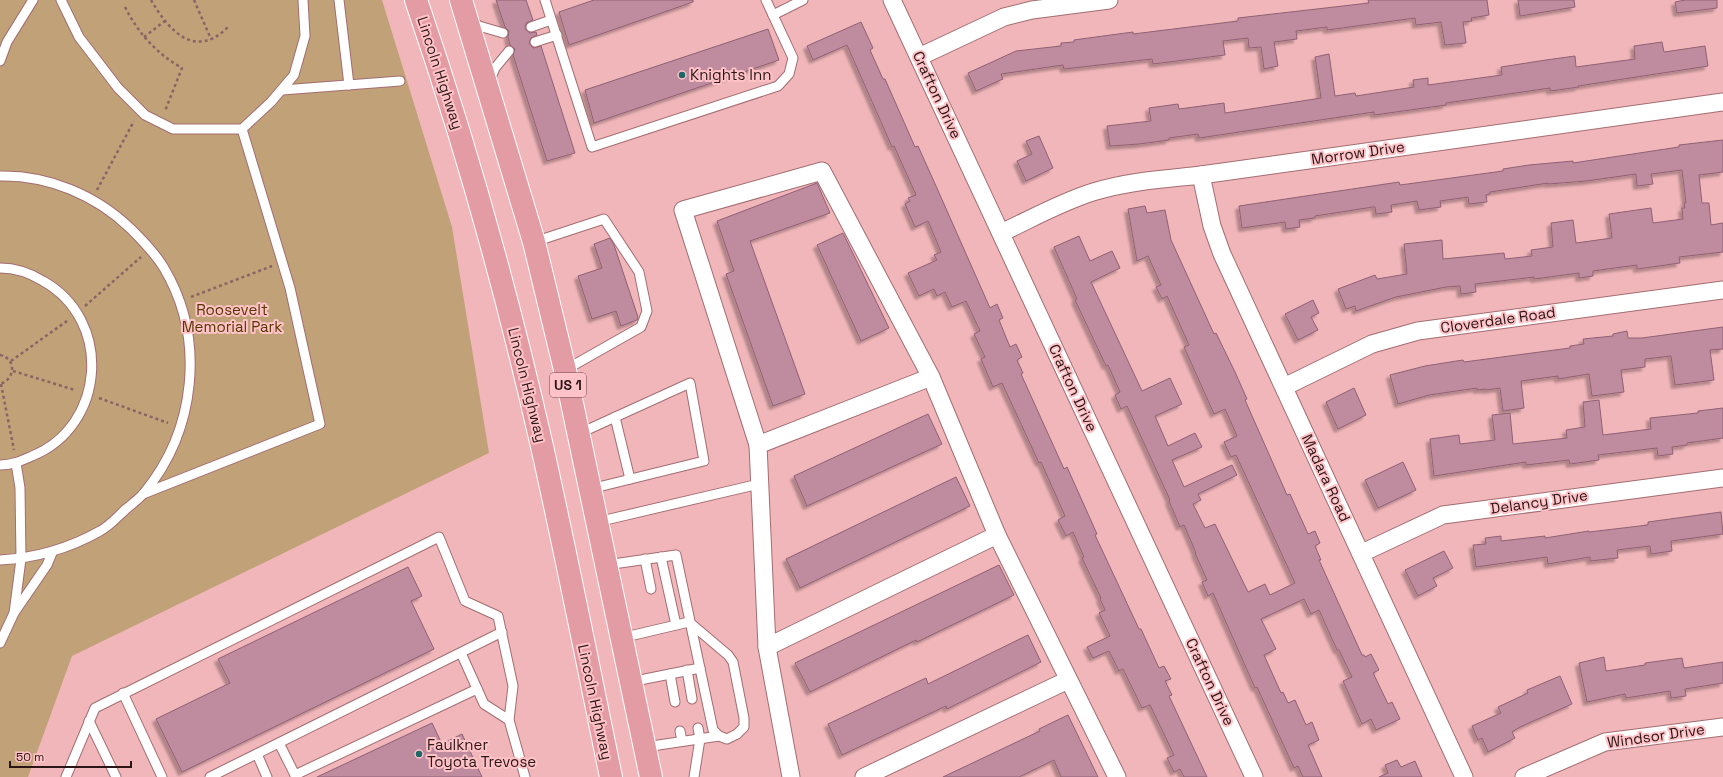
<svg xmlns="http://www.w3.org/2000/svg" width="1723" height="777" font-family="'Space Grotesk',sans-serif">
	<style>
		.green { fill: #c1a177 }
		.building { fill: #bf8b9f; stroke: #916074; filter: url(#shadow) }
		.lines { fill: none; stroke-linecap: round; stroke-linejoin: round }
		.service-casing { stroke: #a36d71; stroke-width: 11 }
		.minor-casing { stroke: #a36d71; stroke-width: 19 }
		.trunk-casing { stroke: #fff; stroke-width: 24 }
		.path { stroke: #8b6366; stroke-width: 2.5; stroke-dasharray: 3 3; stroke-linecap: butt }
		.service { stroke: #fff; stroke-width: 9 }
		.minor { stroke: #fff; stroke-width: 17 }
		.trunk { stroke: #e39ca3; stroke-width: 22 }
		.poi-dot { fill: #1b6867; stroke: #ffc3c7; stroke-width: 1.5 }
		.labels { text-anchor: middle; stroke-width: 4; stroke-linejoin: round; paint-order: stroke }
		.shield { fill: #ffc3c7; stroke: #6a494c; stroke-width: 1 }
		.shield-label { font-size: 14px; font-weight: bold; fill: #2a1517 }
		.street-label { font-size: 15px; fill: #2a1517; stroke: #ffc3c7 }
		.poi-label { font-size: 15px; fill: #2a1517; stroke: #ffc3c7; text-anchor: start }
		.park-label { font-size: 15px; fill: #553600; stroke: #ffc3c7 }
	</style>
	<defs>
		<filter id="shadow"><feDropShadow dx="-3.5" dy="3.5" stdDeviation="1" flood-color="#0004"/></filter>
	</defs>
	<rect width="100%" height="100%" fill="#f1b6ba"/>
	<polygon class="green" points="0,0 382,0 452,227 489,453 72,656 28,777 0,777"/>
	<g class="building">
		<polygon points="496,0 526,0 533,20 526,23 525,29 530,33 536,32 537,35 531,38 529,43 533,48 541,46 575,153 547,161 513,55 515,49 510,45 508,37 509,31 505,27"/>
		<polygon points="594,0 693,0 693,2 569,45 559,12"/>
		<polygon points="1368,0 1487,0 1489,15 1471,18 1472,21 1463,22 1466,43 1445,45 1441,22 1416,25 1415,18 1327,30 1327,27 1296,31 1297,39 1274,42 1278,66 1264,69 1261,47 1249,48 1248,38 1223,41 1225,55 1153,64 1152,59 1064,69 1063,65 1001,74 1003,79 976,91 968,73 1016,51 1061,46 1061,43 1074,42 1074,40 1081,39 1133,32 1133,34 1238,21 1238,18 1369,3"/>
		<polygon points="1518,0 1574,0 1575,7 1520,16"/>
		<polygon points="1685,0 1717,0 1717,8 1677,13 1675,2"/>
		<polygon points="861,22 873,48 870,50 883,79 885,79 915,147 918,146 936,186 990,308 997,304 1003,318 999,320 1010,347 1016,344 1022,357 1017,360 1023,373 1021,374 1064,469 1067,467 1097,534 1095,535 1139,629 1141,629 1159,668 1164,666 1171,679 1165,681 1172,695 1169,696 1207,777 1184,777 1180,769 1174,772 1167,758 1174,755 1150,705 1142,708 1123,669 1119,671 1109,651 1093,658 1087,647 1110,636 1099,613 1105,610 1100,599 1101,598 1082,558 1084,557 1073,532 1066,536 1058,520 1065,516 1041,462 1039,463 1002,383 993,387 981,359 985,357 974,334 980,331 966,301 952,307 945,292 937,296 934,289 919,296 916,290 908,273 937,260 934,255 941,252 928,221 915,227 905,204 910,201 908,198 916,195 894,146 892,147 847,45 813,60 807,46"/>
		<polygon points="768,29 779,60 594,123 585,90"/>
		<polygon points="1662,42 1664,52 1705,46 1708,66 1578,86 1579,87 1550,91 1550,88 1446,103 1446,105 1374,115 1374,112 1199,138 1198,134 1169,138 1169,140 1139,144 1110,146 1107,126 1151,121 1149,108 1178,104 1179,109 1224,103 1225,113 1321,98 1315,57 1329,54 1335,96 1355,93 1356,96 1414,87 1413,80 1428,78 1428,85 1502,75 1501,67 1546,60 1575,56 1576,67 1635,59 1634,46"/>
		<polygon points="1039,136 1053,168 1026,181 1017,161 1032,154 1026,141"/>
		<polygon points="1723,140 1723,172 1699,175 1702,203 1709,203 1711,225 1723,223 1723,252 1679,257 1680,263 1637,269 1637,265 1607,269 1593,271 1593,276 1579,278 1579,273 1534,279 1534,277 1475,284 1476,292 1461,294 1460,286 1446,287 1396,297 1356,311 1355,306 1346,309 1338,289 1375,275 1377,279 1407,274 1404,244 1442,240 1443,259 1504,253 1505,259 1532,256 1531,250 1553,247 1551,223 1573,220 1576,243 1612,238 1609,214 1651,208 1653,223 1683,219 1682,208 1685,208 1684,203 1686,203 1682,170 1651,174 1653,184 1637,186 1636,174 1586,181 1548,184 1548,183 1490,192 1490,194 1486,195 1487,202 1469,204 1468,197 1440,201 1441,207 1419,210 1417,201 1391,205 1392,212 1376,214 1375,207 1373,207 1315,216 1315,218 1299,220 1300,227 1286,229 1285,222 1242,228 1239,206 1399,182 1400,185 1503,171 1503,169 1529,165 1573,161 1573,163 1679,147 1679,145"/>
		<polygon points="817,183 830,213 750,241 805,394 773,406 726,274 734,271 717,221"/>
		<polygon points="1145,206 1147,213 1165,210 1171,240 1214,334 1216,333 1235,372 1247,399 1245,400 1287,495 1290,494 1308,534 1315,531 1320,543 1315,546 1321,560 1319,560 1362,655 1364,655 1365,657 1371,654 1379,670 1373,673 1377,681 1388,704 1392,702 1400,719 1376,730 1371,719 1362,724 1343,681 1352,677 1339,650 1337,650 1319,610 1311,614 1304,599 1261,619 1276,649 1264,655 1281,693 1283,692 1288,703 1295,700 1306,725 1312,722 1319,740 1308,745 1322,777 1303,777 1298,766 1294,768 1257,687 1255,688 1213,593 1208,596 1202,582 1207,580 1195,553 1196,553 1184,525 1180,527 1169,501 1170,500 1127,406 1121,409 1115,395 1120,392 1108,365 1106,366 1075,300 1077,299 1054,247 1079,236 1090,261 1112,251 1120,268 1091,282 1142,391 1170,378 1182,404 1155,416 1168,446 1195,433 1202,447 1172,460 1184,487 1232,465 1237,475 1198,494 1201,500 1193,504 1205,528 1215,524 1248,592 1265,584 1270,595 1295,583 1236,455 1231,457 1224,442 1237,436 1225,409 1214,414 1184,347 1189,345 1167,296 1162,299 1156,287 1161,285 1148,256 1137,261 1128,209"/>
		<polygon points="843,233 889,328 861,341 817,245"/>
		<polygon points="610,238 614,245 638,317 637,320 621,326 616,311 592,319 578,276 602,268 594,244"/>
		<polygon points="1313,300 1319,313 1311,317 1318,330 1298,340 1285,314"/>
		<polygon points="1723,327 1723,349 1710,350 1714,380 1675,385 1671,356 1645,359 1645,367 1621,370 1624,392 1592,396 1589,374 1558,379 1558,376 1521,381 1524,408 1503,411 1500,388 1486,390 1486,389 1477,390 1477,388 1429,395 1398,404 1390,375 1425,366 1463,360 1464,362 1570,348 1570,346 1584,344 1583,339 1613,336 1613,334 1627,331 1628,338 1642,338"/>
		<polygon points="1354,388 1366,415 1338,429 1326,402"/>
		<polygon points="1599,400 1603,435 1651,429 1650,418 1698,413 1698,411 1723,408 1723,438 1687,443 1687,445 1672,447 1673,454 1658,456 1657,448 1598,455 1599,460 1570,464 1569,460 1526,465 1526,462 1434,476 1430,439 1459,435 1460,444 1495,440 1492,415 1510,413 1513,444 1567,438 1566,430 1585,427 1583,402"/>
		<polygon points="928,414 942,444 807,506 794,476"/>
		<polygon points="1403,462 1416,490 1378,508 1365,480"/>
		<polygon points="956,477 970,506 800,588 786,559"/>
		<polygon points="1721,512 1723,534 1671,541 1672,551 1651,554 1650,546 1617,550 1618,558 1590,561 1590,557 1548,564 1547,557 1476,567 1473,545 1486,544 1485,538 1501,536 1501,541 1545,536 1545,538 1589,531 1589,532 1648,525 1648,522"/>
		<polygon points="1444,551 1453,568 1433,578 1437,586 1418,596 1405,570"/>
		<polygon points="999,565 1014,595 917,642 916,640 810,692 795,663"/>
		<polygon points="408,567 422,596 411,601 434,649 182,772 156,719 230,683 218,659"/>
		<polygon points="1028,635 1041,662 947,709 946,706 842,755 828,724 926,678 928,684"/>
		<polygon points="1604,657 1606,671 1645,665 1645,663 1682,658 1684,668 1723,662 1723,683 1685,689 1686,696 1671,698 1670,691 1626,698 1625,694 1587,702 1579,663"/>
		<polygon points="1560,676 1572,704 1520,727 1512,732 1515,738 1488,752 1482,738 1478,740 1472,726 1501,713 1498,707 1528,693 1527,690"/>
		<polygon points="1068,715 1098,777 1061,777 1054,760 1019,777 943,777 1040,731 1039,729"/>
		<polygon points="432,723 442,744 462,734 482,777 317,777"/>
		<polygon points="1397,760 1401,767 1415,761 1422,777 1379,777 1388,773 1385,765"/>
	</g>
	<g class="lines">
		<defs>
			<g id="service">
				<polyline points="61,0 79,37 118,88 145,115 173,129 242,129 271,102 294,75 305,36 303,0"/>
				<polyline points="339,0 349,85"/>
				<polyline points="545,0 592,147 778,86 789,74 793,58 766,0"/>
				<polyline points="773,15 803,0"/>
				<polyline points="471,20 479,26 503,33"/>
				<polyline points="531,27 551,20"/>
				<polyline points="535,42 557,35"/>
				<polyline points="0,61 7,42 33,0"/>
				<polyline points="489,82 495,68 509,51"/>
				<polyline points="282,90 400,81"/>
				<path d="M0,176c48,-1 96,19 131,53 12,12 24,24 33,39 42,71 32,162 -20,225 -5,6 -12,11 -18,16 -8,7 -16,17 -26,22 -32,18 -63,27 -100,29"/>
				<polyline points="534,242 604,219 639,272 647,311 641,327 565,370"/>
				<path d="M0,268c15,0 30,5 43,13 70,39 63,145 -11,175 -11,5 -20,9 -32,9"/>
				<polyline points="615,417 630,479"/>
				<polyline points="578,434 690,383 704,461 590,489"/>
				<polyline points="143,494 320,424 290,288 242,129"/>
				<polyline points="597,522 759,484"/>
				<polyline points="661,557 676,625"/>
				<polyline points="645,559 651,589"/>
				<polyline points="606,565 676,555 713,730 719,736 727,739 737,734 744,727 744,718 733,662 728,655 689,622"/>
				<polyline points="14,613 21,559 20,488 16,463"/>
				<polyline points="621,638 689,622"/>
				<polyline points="0,643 14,613 47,565 52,553"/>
				<polyline points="461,653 484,704 509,720"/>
				<polyline points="687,670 692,699"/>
				<polyline points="670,674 675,702"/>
				<polyline points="630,682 700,668"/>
				<polyline points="123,693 162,777"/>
				<polyline points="89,721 116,777"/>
				<polyline points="680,731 682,741"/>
				<polyline points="279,743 296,777"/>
				<polyline points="645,747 719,736"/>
				<polyline points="257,754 267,777"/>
				<polyline points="295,775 477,689"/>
				<polyline points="66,777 95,708 439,537 465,601 498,616 513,686 509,720 525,777"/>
				<polyline points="210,777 502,632"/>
				<polyline points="694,777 700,739 698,728"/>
			</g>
			<g id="minor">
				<polyline points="892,0 1254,777"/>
				<polyline points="919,57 1004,17 1032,10 1109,0"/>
				<path d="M1201,175l11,51 10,28c81,174 162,348 242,523"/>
				<path d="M1001,233c30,-14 60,-31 92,-41 35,-11 72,-13 108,-17l522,-73"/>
				<polyline points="1284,387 1372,344 1418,331 1723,290"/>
				<polyline points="758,445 683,210 822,171 931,377 997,535 1117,777"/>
				<polyline points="1362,553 1443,515 1723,478"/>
				<polyline points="767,647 997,535"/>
				<polyline points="791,777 767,647 758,445 931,377"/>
				<polyline points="864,777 1068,680"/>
				<polyline points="1524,777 1605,742 1723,727"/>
			</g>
			<g id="trunk">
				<path d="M416,0c50,145 91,293 125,442 25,111 47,223 70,335"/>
				<polyline points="461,0 534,242 565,370 651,777"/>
			</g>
		</defs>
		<use href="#service" class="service-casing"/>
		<use href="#minor" class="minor-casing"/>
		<use href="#trunk" class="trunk-casing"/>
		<g class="path">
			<path d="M151,0c18,31 44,60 77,27"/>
			<polyline points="194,0 211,39"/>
			<path d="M125,7c13,26 32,47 57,61l-17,43"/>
			<polyline points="144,37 165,21"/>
			<polyline points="97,190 134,121"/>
			<polyline points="191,297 272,266"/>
			<polyline points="85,306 141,257"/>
			<path d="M0,355c16,3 16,24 0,29"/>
			<polyline points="11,361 67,321"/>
			<polyline points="13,371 75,390"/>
			<polyline points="1,384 14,450"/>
			<polyline points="99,398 168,423"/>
		</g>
		<use href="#service" class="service"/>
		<use href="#minor" class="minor"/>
		<use href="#trunk" class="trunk"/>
	</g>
	<g class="poi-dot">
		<circle cx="682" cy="75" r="4"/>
		<circle cx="419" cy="754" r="4"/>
	</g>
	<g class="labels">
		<rect class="shield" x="550" y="373" width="36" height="24" rx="3"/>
		<g class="shield-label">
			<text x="568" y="390">US 1</text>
		</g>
		<g class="street-label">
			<text transform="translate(440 73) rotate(72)" y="5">Lincoln Highway</text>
			<text transform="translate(937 95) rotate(65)" y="5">Crafton Drive</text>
			<text transform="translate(1358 153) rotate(-8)" y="5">Morrow Drive</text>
			<text transform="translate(1498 320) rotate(-8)" y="5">Cloverdale Road</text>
			<text transform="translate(527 385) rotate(76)" y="5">Lincoln Highway</text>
			<text transform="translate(1073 388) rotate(65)" y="5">Crafton Drive</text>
			<text transform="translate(1326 478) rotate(65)" y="5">Madara Road</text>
			<text transform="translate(1539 502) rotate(-8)" y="5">Delancy Drive</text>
			<text transform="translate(1210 682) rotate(65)" y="5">Crafton Drive</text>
			<text transform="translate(595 702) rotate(78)" y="5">Lincoln Highway</text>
			<text transform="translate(1656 736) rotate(-8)" y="5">Windsor Drive</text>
		</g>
		<g class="poi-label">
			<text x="690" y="80">Knights Inn</text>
			<text x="427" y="750">Faulkner<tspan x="427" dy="17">Toyota Trevose</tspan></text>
		</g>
		<g class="park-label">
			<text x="232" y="315">Roosevelt<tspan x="232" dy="17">Memorial Park</tspan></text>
		</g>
	</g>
	<path d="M10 761v6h121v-6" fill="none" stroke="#2a1517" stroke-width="2"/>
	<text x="16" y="761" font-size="12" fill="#2a1517" stroke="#ffc3c7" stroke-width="3" paint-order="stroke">50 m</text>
</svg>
